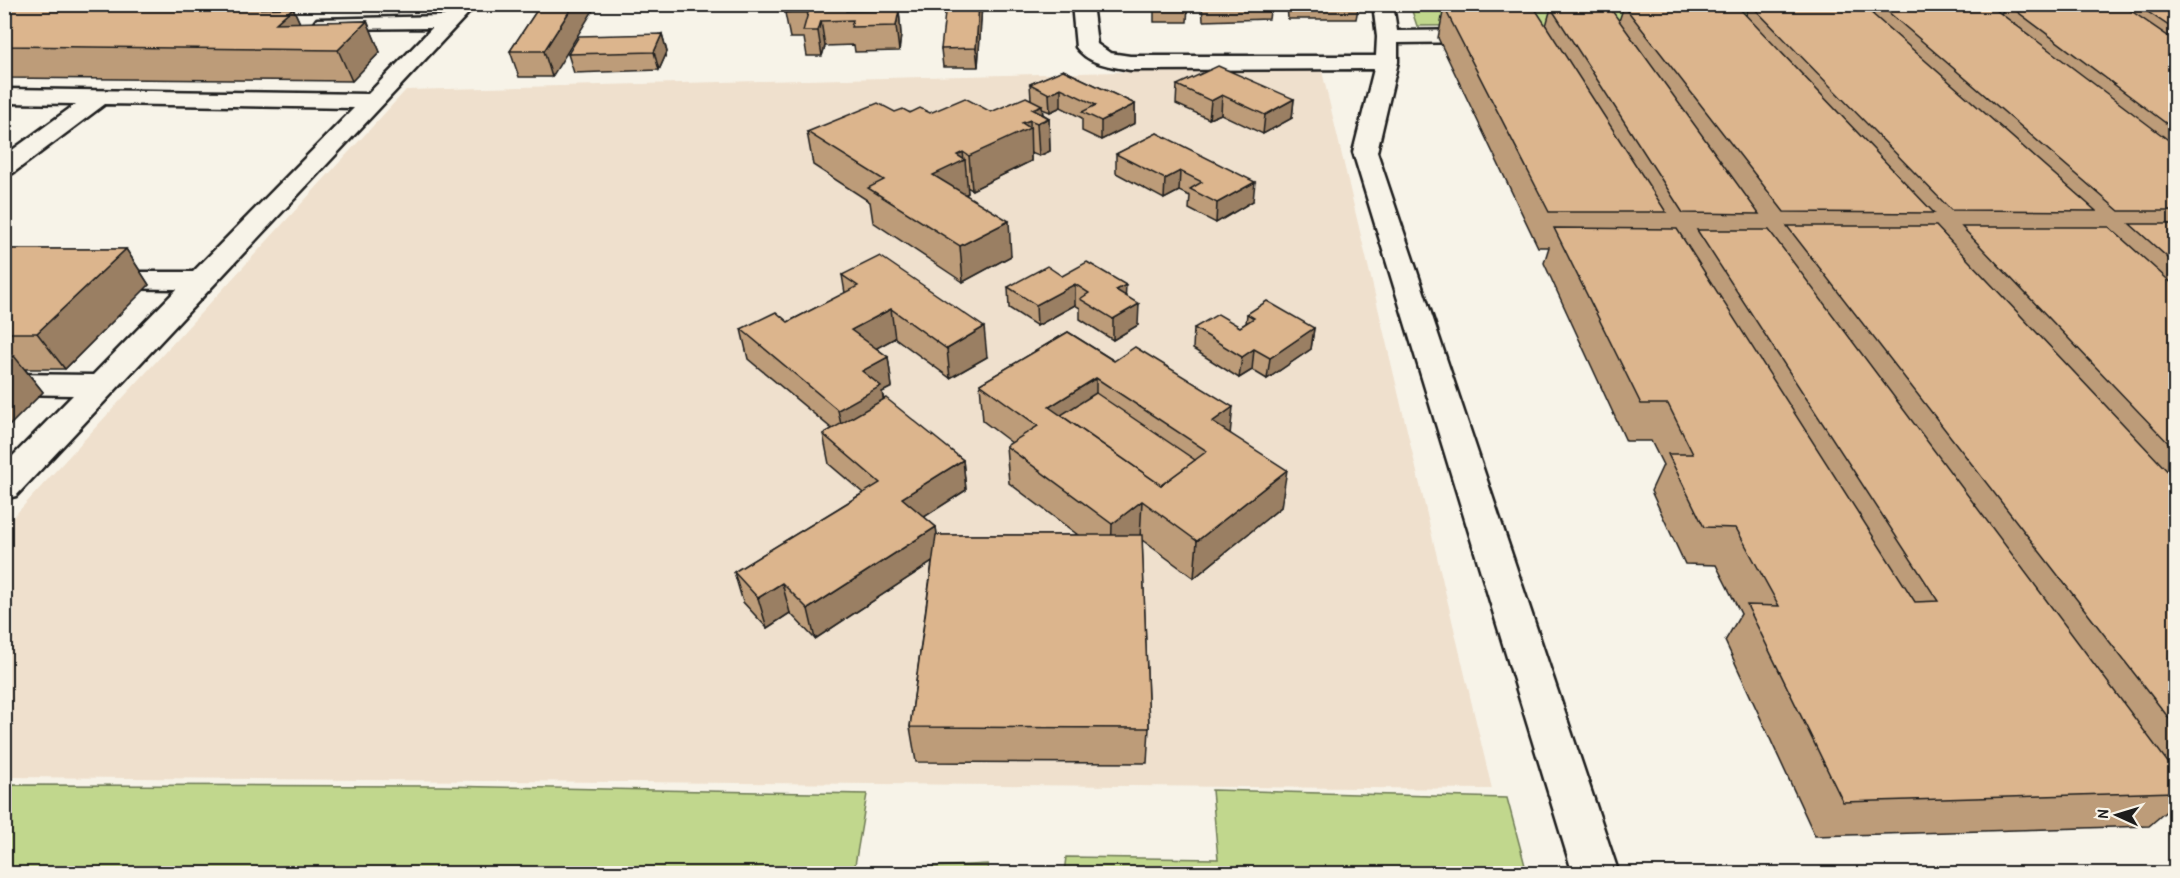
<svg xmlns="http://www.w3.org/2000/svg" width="2180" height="878" font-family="'Patrick Hand',sans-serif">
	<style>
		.built { fill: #efe0cd }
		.green { fill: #c1d78d; stroke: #6e7a54; stroke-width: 1.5 }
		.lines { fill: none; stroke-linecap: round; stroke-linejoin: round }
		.street-casing { stroke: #1c1c1c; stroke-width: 5 }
		.street { fill: #f7f3e8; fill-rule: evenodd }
		.wall { fill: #bd9c79; stroke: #1c1c1c; stroke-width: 1.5 }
		.shaded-wall { fill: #9a7f63; stroke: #1c1c1c; stroke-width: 1.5 }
		.building { fill: #dcb58d; stroke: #1c1c1c; stroke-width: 1.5; fill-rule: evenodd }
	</style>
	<rect width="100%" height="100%" fill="#f7f3e8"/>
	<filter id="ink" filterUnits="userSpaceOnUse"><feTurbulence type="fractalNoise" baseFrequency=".0167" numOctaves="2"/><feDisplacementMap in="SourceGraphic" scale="12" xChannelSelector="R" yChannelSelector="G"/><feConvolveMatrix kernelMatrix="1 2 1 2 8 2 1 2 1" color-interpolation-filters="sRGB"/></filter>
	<g filter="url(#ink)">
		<polygon class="built" points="1321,67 1492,789 5,777 4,527 406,90"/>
		<g class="green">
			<polygon points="1880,4 1896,23 1417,26 1410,5"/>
			<polygon points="5,785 442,786 867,794 854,871 988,864 987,873 5,873"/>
			<polygon points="1212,790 1507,798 1527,873 1064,873 1066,857 1218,859"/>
		</g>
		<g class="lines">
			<defs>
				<g id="street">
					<polygon points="455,4 477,4 16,496 4,499 4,465 73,395 4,394 4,374 93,375 177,289 102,288 92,286 88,280 92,274 102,272 193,272 354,108 105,104 13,173 4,175 4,156 76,104 4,103 4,89 368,94 432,28 324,29 317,27 314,23 317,19 444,16"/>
					<path d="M1072,4h20l5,40 13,9 20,3h246l1,-19 -4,-33h20l4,27 85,-1 7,2 3,4 -3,4 -7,2 -84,1v19l-21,90 242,722h-46l-220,-722 21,-83 -244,1c-19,-4 -41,-5 -54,-23z"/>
				</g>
			</defs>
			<use href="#street" class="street-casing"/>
			<use href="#street" class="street"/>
		</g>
		<g class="wall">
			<polygon points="4,4 293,8 300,23 367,21 380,52 352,81 4,78"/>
			<polygon points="541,4 552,77 519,77 510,51"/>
			<polygon points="857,4 855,11 899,10 901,35 899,51 855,52 854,45 825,46 822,56 807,56 804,38 790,38 785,13"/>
			<polygon points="982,4 978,67 943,67 941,49"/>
			<polygon points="1116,4 1188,5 1187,22 1154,22 1154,6 1116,6"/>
			<polygon points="1202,4 1271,4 1269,19 1203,21"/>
			<polygon points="1287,4 1359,4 1356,19 1288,19"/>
			<polygon points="1750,4 1873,15 1878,4 1988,4 2001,14 2006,4 2130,11 2134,4 2175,4 2175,815 2170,808 2149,826 1815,836 1725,641 1741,614 1716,565 1685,564 1651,491 1663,465 1651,441 1626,441 1544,263 1549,247 1538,247 1438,38 1444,7 1546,26 1551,8 1619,21 1624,6 1746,15"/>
			<polygon points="662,34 667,52 659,70 574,73 568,54"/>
			<polygon points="1063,70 1135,104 1135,123 1101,140 1082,131 1082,118 1061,107 1050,112 1042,109 1043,114 1049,118 1050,151 1039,156 1031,153 1031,161 972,190 967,187 968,193 966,195 1011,256 963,282 873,222 870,202 813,165 807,132 895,112 930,113 991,112 1031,99 1030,84"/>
			<polygon points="1177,85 1294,99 1292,118 1263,134 1221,114 1209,119 1176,104"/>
			<polygon points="1157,133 1253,201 1216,223 1189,209 1190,196 1179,191 1164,199 1116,173 1116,154"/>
			<polygon points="4,249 126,249 149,285 65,369 25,369 43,392 4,431"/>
			<polygon points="842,275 987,357 950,378 895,338 876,348 888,357 892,387 882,392 884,400 963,460 966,490 924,517 936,527 937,535 1078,535 1009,483 1006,446 1012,443 983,421 980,384 1068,332 1230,433 1281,507 1194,578 1142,540 1149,728 1147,763 916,762 910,727 932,562 815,639 790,613 767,628 743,602 734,572 863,493 829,464 823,434 832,429 748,359 741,329 788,322 845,293"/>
			<polygon points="1062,276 1125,296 1138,325 1113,340 1080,319 1080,308 1075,305 1037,326 1009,308 1008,287"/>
			<polygon points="1247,314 1314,328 1311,349 1267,379 1252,370 1239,378 1193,349 1194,328 1240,327 1246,323"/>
		</g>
		<g class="shaded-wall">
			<polygon points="238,4 270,4 258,13"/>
			<polygon points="574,4 597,4 552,77 544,51"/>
			<polygon points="847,4 857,4 853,21 846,11"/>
			<polygon points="979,4 982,4 978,67 976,48"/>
			<polygon points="293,8 307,39 276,23"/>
			<polygon points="899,10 901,35 899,51 896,26"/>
			<polygon points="367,21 380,52 352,81 338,50"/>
			<polygon points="821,21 825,46 822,56 818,31"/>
			<polygon points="662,34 667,52 659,70 654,52"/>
			<polygon points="1061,88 1061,107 1050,112 1049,94"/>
			<polygon points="1222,95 1221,114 1209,119 1211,101"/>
			<polygon points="1294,99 1292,118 1263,134 1265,115"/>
			<polygon points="1135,104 1135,123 1101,140 1101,121"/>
			<polygon points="1042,105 1043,121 1049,118 1050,151 1039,156 1037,123 1032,109"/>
			<polygon points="1030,120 1031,161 972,190 969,156 1022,123"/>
			<polygon points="963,152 964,160 965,160 968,193 936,209 933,175 957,155"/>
			<polygon points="1180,171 1179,191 1164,199 1165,179"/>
			<polygon points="1255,182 1253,201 1216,223 1217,203"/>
			<polygon points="1009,221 1011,256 963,282 960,246"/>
			<polygon points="126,249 149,285 65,369 37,333"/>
			<polygon points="1075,284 1075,305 1037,326 1036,305"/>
			<polygon points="1126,285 1125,305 1116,290"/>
			<polygon points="1139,304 1138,325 1113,340 1113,319"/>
			<polygon points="891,309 895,338 857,359 851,330"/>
			<polygon points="984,327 987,357 950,378 947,349"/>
			<polygon points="1314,328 1311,349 1267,379 1270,358"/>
			<polygon points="1254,349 1252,370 1239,378 1242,357"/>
			<polygon points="14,356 43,392 4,431 4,365"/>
			<polygon points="888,357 892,387 882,392 886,416 844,440 838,410 862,371"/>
			<polygon points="1096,378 1096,414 1066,434 1049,407"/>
			<polygon points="1233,407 1229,444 1212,422"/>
			<polygon points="963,460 966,490 907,528 902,498"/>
			<polygon points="1287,470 1281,507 1194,578 1197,541"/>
			<polygon points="1142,501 1140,538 1111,560 1112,524"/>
			<polygon points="936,527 940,557 815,639 808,609"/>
			<polygon points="782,583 790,613 767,628 758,598"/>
		</g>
		<g class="building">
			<polygon points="4,4 251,4 246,9 293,8 276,23 367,21 338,50 4,46"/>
			<polygon points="541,4 574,4 544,51 510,51"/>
			<polygon points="788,4 847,4 846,11 899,10 896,26 851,27 853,20 821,21 818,31 803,31 808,13 785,13"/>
			<polygon points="946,4 979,4 976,48 941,49"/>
			<polygon points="1750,4 1861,4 2096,211 1951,210"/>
			<polygon points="1879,4 1988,4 2175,145 2175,211 2119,211"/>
			<polygon points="2007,4 2121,4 2175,41 2175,130"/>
			<polygon points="2136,4 2175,4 2175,30"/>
			<polygon points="1624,6 1738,7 1934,213 1784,212"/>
			<polygon points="1444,7 1534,7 1666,212 1549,212"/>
			<polygon points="1551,8 1610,8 1759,214 1683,213"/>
			<polygon points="662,34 654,52 568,54 579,36"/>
			<polygon points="1218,66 1294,99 1265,115 1222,95 1211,101 1177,85"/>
			<polygon points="1063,70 1135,104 1101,121 1082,112 1096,105 1061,88 1049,94 1030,84"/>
			<polygon points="1026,97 1042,105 1032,109 1049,118 1037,123 1030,120 1022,123 1030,128 969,156 963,152 957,155 965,160 933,175 1009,221 960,246 868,188 884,180 807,132 878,103 895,112 903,109 910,113 920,108 930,113 965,98 991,112"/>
			<polygon points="1157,133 1255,182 1217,203 1190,189 1202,182 1180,171 1165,179 1116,154"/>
			<polygon points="2130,224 2175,224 2175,264"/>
			<polygon points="1787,226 1936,226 2175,479 2175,726"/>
			<polygon points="1962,227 2109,227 2175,286 2175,450"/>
			<polygon points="1554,228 1677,229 1915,602 1938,601 1697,230 1769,230 2175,772 2175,792 1843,802 1747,605 1779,606 1736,528 1704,527 1668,454 1693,454 1668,404 1641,404"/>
			<polygon points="4,249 126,249 37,333 4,333"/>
			<polygon points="880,256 984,327 947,349 891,309 851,330 888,357 862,371 881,386 838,410 741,329 776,312 788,322 858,286 842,275"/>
			<polygon points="1087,262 1126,285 1116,290 1139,304 1113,319 1080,299 1089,293 1075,284 1036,305 1008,287 1047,266 1062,276"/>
			<polygon points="1267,301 1314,328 1270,358 1254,349 1242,357 1194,328 1218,314 1240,327 1254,318 1247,314"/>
			<path d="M1068,332l46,29 21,-14 98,60 -21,15 75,48 -90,71 -55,-40 -30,23 -106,-78 32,-20 -58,-42zM1096,378l111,73 -46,34 -112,-78z"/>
			<polygon points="4,356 14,356 4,365"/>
			<polygon points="1096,393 1195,460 1161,485 1061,415"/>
			<polygon points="886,398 963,460 902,498 936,527 808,609 782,583 758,598 734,572 880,483 823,434"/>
			<polygon points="936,535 1142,535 1149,728 910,727"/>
		</g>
	</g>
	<rect width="2180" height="878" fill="none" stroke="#f7f3e8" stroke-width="24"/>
	<rect x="12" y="12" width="2156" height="854" fill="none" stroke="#1c1c1c" stroke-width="2" filter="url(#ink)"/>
	<g transform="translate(2117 815) rotate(274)" stroke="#f7f3e8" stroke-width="4.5" paint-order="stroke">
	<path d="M0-4.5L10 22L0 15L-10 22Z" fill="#1c1c1c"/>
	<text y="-9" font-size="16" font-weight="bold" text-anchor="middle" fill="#1c1c1c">N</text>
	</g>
</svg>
